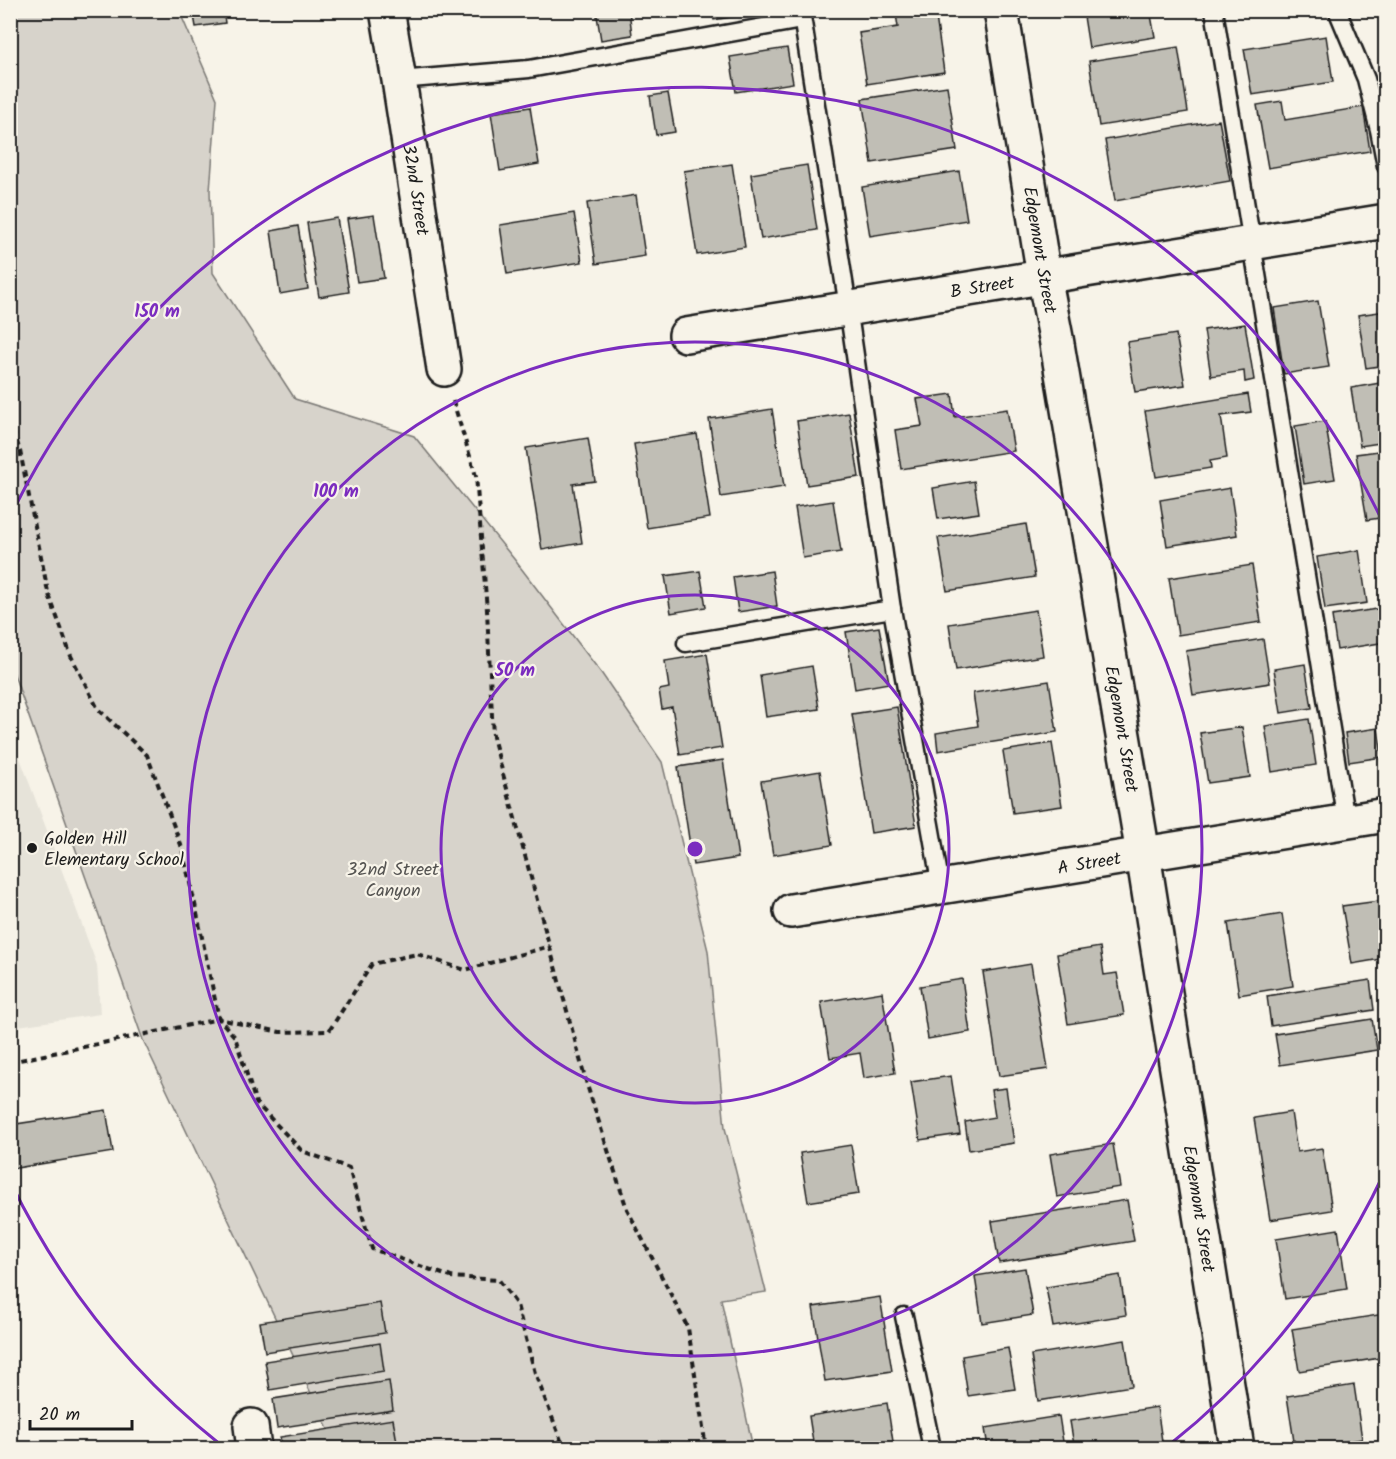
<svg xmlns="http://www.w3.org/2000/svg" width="1396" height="1459" font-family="Kalam,sans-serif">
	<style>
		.built { fill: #e6e3d9 }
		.green { fill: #d7d3cb; stroke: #7a7874; stroke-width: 1.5 }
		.building { fill: #c0beb5; stroke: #1c1c1c; stroke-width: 1.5 }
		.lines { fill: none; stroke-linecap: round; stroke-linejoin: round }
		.service-casing { stroke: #1c1c1c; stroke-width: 21 }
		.minor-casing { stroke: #1c1c1c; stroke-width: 38 }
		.path { stroke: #1c1c1c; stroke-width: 4; stroke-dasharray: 6 4.5; stroke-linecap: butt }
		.service { stroke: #f7f3e8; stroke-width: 16 }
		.minor { stroke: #f7f3e8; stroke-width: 33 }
		.ring { fill: none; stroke: #7b2cbf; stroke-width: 3 }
		.poi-dot { fill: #1c1c1c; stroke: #f7f3e8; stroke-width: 2 }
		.labels { text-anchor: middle; stroke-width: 4.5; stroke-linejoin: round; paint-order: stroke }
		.street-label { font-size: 18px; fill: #1c1c1c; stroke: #f7f3e8 }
		.poi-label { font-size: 18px; fill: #1c1c1c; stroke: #f7f3e8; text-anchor: start }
		.park-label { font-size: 18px; fill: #545351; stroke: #f7f3e8 }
		.centre { fill: #7b2cbf; stroke: #f7f3e8; stroke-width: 3 }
		.ring-label { font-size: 18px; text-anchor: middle; font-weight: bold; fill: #7b2cbf; stroke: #f7f3e8; stroke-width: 4.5; stroke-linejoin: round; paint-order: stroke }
	</style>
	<rect width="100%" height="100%" fill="#f7f3e8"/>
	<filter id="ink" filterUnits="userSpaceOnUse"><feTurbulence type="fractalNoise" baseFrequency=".0167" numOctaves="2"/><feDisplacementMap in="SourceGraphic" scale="12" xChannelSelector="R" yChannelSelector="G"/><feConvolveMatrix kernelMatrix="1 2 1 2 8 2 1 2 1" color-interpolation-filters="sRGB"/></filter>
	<g filter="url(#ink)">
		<polygon class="built" points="10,731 97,965 100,1014 11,1027"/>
		<polygon class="green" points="176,10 181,15 217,99 210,191 213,273 295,399 414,436 514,559 602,674 662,762 708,951 725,1128 766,1292 721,1299 753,1448 337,1448 143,1040 11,666 10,11"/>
		<g class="building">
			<polygon points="193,10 223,10 225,23 196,27"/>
			<polygon points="596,10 629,10 632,35 601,40"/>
			<polygon points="712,10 773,10 714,20"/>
			<polygon points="917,10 935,10 944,72 867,84 859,33 898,27 896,14"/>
			<polygon points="1083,10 1150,10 1155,37 1089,48"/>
			<polygon points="1326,36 1333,82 1252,95 1244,49"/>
			<polygon points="1178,47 1188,112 1099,126 1089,61"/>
			<polygon points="787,48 793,83 736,92 730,57"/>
			<polygon points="947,86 957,150 872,163 862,99"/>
			<polygon points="668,93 675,132 656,135 650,96"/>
			<polygon points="1282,101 1285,120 1363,107 1370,151 1268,168 1257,105"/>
			<polygon points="530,107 539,164 500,171 491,113"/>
			<polygon points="1219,120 1230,181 1115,201 1105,140"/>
			<polygon points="732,164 745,247 697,255 684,171"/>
			<polygon points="807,165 817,230 761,239 751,174"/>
			<polygon points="959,171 967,220 870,236 862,187"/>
			<polygon points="636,195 645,256 596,264 587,203"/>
			<polygon points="574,213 582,262 507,274 500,225"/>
			<polygon points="374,215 384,278 357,282 347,219"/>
			<polygon points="337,218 349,292 319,297 307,223"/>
			<polygon points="298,226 308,289 280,294 271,231"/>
			<polygon points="1318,301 1329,367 1284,374 1274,308"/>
			<polygon points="1386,311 1386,365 1366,368 1358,315"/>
			<polygon points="1245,324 1254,380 1245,382 1244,371 1211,376 1204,330"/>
			<polygon points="1176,334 1185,385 1135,392 1127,342"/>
			<polygon points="1386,382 1386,442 1360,446 1351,388"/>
			<polygon points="952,394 955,417 1007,409 1014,451 901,469 895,430 922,426 917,399"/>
			<polygon points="1248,394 1251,412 1221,416 1227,458 1210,461 1211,468 1156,477 1145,411"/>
			<polygon points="772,409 784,487 721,497 709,419"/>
			<polygon points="849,413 859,477 807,485 797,421"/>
			<polygon points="1325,421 1335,479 1304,484 1295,426"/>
			<polygon points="697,434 710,518 647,528 634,444"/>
			<polygon points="588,438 595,481 573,484 582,543 542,550 526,448"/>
			<polygon points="1386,450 1386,517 1367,520 1356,454"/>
			<polygon points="974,481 979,513 938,519 933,488"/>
			<polygon points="1230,488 1237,535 1167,546 1160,500"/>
			<polygon points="833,501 841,552 803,558 795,507"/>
			<polygon points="1026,524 1035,577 947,591 938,538"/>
			<polygon points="1359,550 1367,603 1325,609 1317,557"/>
			<polygon points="1252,565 1261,622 1178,635 1169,578"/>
			<polygon points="700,571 706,607 671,613 665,576"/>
			<polygon points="772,571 777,606 738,612 733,577"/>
			<polygon points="1383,608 1386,622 1386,642 1337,650 1332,616"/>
			<polygon points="1036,610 1043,656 956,670 949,624"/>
			<polygon points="879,627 889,683 855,689 846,632"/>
			<polygon points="1263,639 1270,683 1193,695 1186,651"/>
			<polygon points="707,654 722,748 680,755 672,707 662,709 659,690 669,688 665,661"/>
			<polygon points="1305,664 1312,708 1281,713 1274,669"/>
			<polygon points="812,666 819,709 766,717 760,675"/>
			<polygon points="1049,681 1057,732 938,751 936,733 978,726 973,693"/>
			<polygon points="897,707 916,826 871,833 852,714"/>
			<polygon points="1309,719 1316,765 1272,772 1265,726"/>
			<polygon points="1242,727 1250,777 1208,783 1200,733"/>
			<polygon points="1378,728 1382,757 1349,762 1345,733"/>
			<polygon points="1052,743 1062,806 1013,813 1003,751"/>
			<polygon points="723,760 738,858 693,865 678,767"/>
			<polygon points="820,771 832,845 773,855 761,781"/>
			<polygon points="1386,900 1386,958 1352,964 1342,906"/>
			<polygon points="1282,914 1293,986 1239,995 1228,923"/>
			<polygon points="10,944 17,987 10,988"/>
			<polygon points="1100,947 1104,975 1117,973 1124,1015 1068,1024 1057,954"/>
			<polygon points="1031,964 1048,1069 999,1076 983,972"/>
			<polygon points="962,979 970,1032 928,1039 920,986"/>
			<polygon points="1370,980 1374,1010 1271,1026 1267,996"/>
			<polygon points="882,992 895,1073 864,1078 860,1053 830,1058 821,1002"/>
			<polygon points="1372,1019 1377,1050 1280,1065 1275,1034"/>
			<polygon points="951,1076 960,1134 920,1140 911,1082"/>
			<polygon points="1006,1088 1014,1143 969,1150 965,1122 995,1117 991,1090"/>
			<polygon points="106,1110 113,1152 10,1169 10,1125"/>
			<polygon points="1291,1112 1297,1152 1322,1148 1332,1210 1270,1220 1254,1118"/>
			<polygon points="1113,1144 1120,1187 1057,1197 1050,1154"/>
			<polygon points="851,1145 859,1194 808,1202 800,1153"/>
			<polygon points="1127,1200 1134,1241 999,1263 992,1221"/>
			<polygon points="1338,1229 1347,1289 1285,1299 1276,1239"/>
			<polygon points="1025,1268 1033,1315 982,1323 975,1276"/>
			<polygon points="1120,1275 1126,1315 1053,1327 1046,1287"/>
			<polygon points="880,1297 892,1371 825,1381 813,1307"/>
			<polygon points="380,1303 385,1333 265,1352 260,1322"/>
			<polygon points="1384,1314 1386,1324 1386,1357 1299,1371 1292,1329"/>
			<polygon points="1125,1340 1132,1386 1038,1401 1031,1355"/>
			<polygon points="380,1343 384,1371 270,1390 265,1361"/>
			<polygon points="1008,1348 1015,1389 968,1396 962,1356"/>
			<polygon points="389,1381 393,1410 277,1428 273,1399"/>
			<polygon points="1354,1385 1362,1439 1304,1448 1295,1448 1287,1396"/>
			<polygon points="887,1403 894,1448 814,1448 809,1416"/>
			<polygon points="1157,1407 1163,1448 1095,1448 1094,1442 1074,1445 1070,1421"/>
			<polygon points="1059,1416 1064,1448 988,1448 985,1428"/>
			<polygon points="393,1419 398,1448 282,1448 280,1437"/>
		</g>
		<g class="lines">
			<defs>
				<g id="service">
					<polyline points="801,10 848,307 892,609 941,887"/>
					<polyline points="1214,10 1346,821"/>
					<polyline points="1337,10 1366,79 1379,130 1386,166"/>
					<polyline points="399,80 529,69 802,20"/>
					<polyline points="686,643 892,609"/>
					<polyline points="904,1316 932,1448"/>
				</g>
				<g id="minor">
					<path id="s1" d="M387,10l12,70 45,289"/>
					<path id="s2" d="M1001,10l43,266 12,62 87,516 94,594"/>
					<path id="s3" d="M686,335l700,-114"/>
					<path id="s4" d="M791,911l595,-96"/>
					<polyline points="251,1426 254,1448"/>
				</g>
			</defs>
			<use href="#service" class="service-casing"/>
			<use href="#minor" class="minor-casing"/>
			<g class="path">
				<polyline points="453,401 476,476 487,610 493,737 587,1085 627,1209 688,1328 706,1448"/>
				<polyline points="10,421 20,451 48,592 71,656 98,709 147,755 181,845 195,904 219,1019 235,1037 256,1103 302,1151 349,1168 372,1249 451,1277 499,1280 517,1305 535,1373 564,1448"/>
				<polyline points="10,1062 219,1019 280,1032 329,1031 372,964 417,954 465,970 550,946"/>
			</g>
			<use href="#service" class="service"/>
			<use href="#minor" class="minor"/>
		</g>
	</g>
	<g class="ring">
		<circle cx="695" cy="849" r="254"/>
		<circle cx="695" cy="849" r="507"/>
		<path d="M1385 1171A761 761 0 0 1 1169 1445M221 1445A761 761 0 0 1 11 1183M11 515A761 761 0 0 1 1385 527"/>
	</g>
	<circle class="poi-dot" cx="32" cy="848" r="6"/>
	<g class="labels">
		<g class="street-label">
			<text dy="6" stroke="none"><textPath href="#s1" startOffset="182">32nd Street</textPath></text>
			<text dy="6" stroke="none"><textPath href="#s2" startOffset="243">Edgemont Street</textPath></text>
			<text dy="6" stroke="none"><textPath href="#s3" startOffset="300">B Street</textPath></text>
			<text dy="6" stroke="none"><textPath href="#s2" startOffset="729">Edgemont Street</textPath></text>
			<text dy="6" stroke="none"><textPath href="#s4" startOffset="302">A Street</textPath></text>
			<text dy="6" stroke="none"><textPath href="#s2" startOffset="1215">Edgemont Street</textPath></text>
		</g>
		<g class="poi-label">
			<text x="44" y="844">Golden Hill<tspan x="44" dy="21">Elementary School</tspan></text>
		</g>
		<g class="park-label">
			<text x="393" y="875">32nd Street<tspan x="393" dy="21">Canyon</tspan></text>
		</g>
	</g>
	<circle cx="695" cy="849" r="9" class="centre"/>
	<g class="ring-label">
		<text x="157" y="317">150 m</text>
		<text x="336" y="497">100 m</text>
		<text x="515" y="676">50 m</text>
	</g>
	<rect width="1396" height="1459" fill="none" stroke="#f7f3e8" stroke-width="36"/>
	<rect x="18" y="18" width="1360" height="1423" fill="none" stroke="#1c1c1c" stroke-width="2" filter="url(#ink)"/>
	<path d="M30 1420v9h102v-9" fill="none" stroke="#1c1c1c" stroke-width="3"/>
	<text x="39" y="1420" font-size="18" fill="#1c1c1c" stroke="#f7f3e8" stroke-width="4.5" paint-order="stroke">20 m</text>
</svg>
